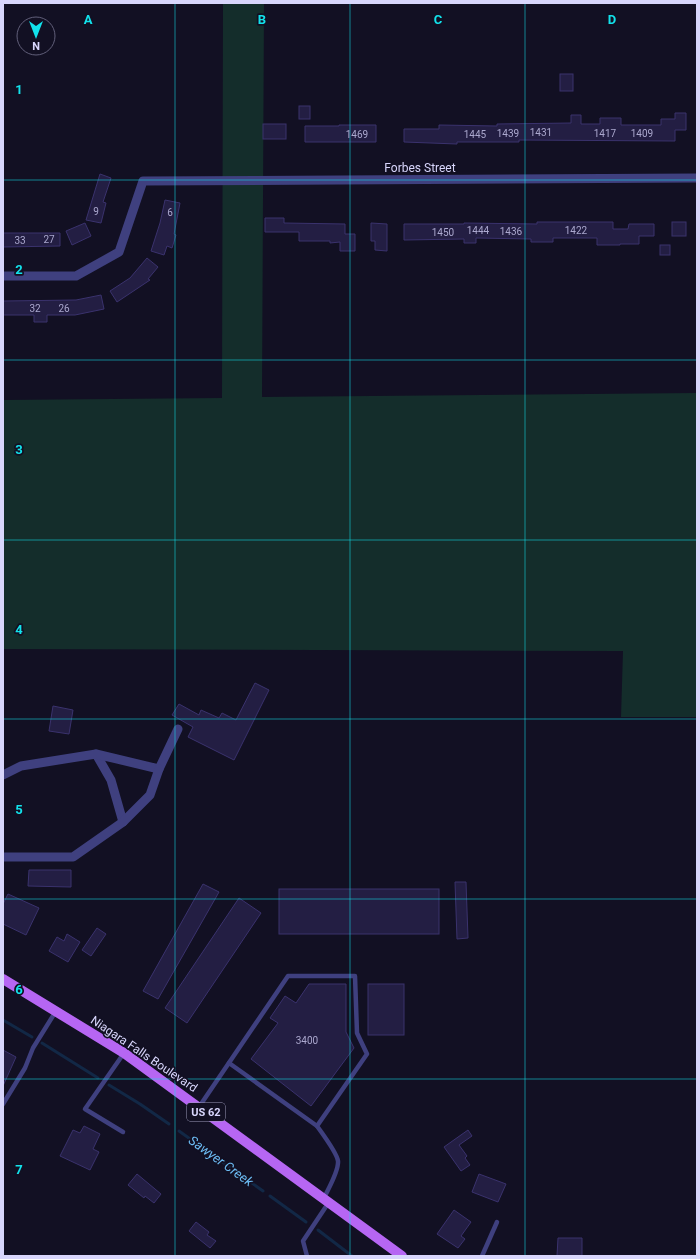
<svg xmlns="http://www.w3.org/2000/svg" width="700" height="1259" font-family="Roboto,sans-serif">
<rect width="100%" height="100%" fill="#121023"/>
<path fill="#142d2b" d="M223,3H264L262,397L697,393V717H621L623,651L3,649V400L222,398Z"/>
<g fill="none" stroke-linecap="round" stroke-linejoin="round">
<g stroke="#122846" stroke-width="3">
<path d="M3,1020L32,1037"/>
<path d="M42,1043L98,1078"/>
<path d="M109,1085L140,1104L169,1124"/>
<path d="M179,1131L263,1191"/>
<path d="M270,1196L306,1222"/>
<path d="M318,1230L352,1256"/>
</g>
</g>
<g fill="#231e43" stroke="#3a326d">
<rect x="560" y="74" width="13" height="17"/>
<rect x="299" y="106" width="11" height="13"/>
<path d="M675,113H686V130H675V141L519,140V142H457V144L404,142V129H439V125L497,126V124L571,123V115H581V124H600V118H621V125H661V119H675Z"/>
<rect x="263" y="124" width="23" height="15"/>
<path d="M339,125H376V142H305V126H339Z"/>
<path d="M100,174L111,178L103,202L106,203L101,223L86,220Z"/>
<path d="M165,200L180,203L174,234L176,235L172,248L167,246L164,255L151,251L160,223Z"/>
<path d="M265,218H284V223L345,224V234H355V251H340V242L330,243V241H299V232H265Z"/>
<path d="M537,222H613V229H628L629,224H654V236H639V244H620V245H597V238H553V242H531V239L476,238V243H464V239L404,240V224H464V223L537,224Z"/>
<rect x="672" y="222" width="14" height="14"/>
<path d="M85,223L91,236L72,245L66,231Z"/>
<path d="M371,223L387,224V251L375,250V241H371Z"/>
<path d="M3,233H60V246L3,247Z"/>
<rect x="660" y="245" width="10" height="10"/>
<path d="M147,258L158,267L148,279L150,280L117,302L110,291L130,278Z"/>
<path d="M101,295L104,309L75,315H47V322H34V315H3V301L76,300Z"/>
<path d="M255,683L269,690L234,760L188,737L193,727L172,715L179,704L199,715L201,710L219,718L222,713L236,720Z"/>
<path d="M53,706L73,710L69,734L49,731Z"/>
<path d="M29,870H71V887L28,886Z"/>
<path d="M455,882H466L468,938L457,939Z"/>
<path d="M203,884L219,892L158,999L143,991Z"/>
<rect x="279" y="889" width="160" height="45"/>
<path d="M8,894L39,908L26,935L3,924V904Z"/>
<path d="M239,898L261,913L187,1023L165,1008Z"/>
<path d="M97,928L106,934L91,956L82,950Z"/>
<path d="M67,934L80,942L68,962L49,951L57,937L64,941Z"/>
<path d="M309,984H346V1032L354,1048L311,1106L251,1059L278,1023L270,1018L285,996L296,1003Z"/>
<rect x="368" y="984" width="36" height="51"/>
<path d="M3,1050L16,1057L3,1086Z"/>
<path d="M84,1126L100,1134L93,1149L99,1152L90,1170L60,1156L73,1130L80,1133Z"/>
<path d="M468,1130L472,1136L459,1145L467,1156L465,1158L470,1165L461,1171L444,1147Z"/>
<path d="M137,1174L161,1194L154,1203L145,1196L144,1198L128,1185Z"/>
<path d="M479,1174L506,1184L498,1202L472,1192Z"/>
<path d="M454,1210L471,1222L461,1236L465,1239L458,1248L437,1234Z"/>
<path d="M196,1222L209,1232L207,1235L216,1241L210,1248L189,1231Z"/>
<path d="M558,1238H582V1256H557Z"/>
</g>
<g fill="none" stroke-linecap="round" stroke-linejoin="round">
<g stroke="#3f407f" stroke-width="4.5">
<path d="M229,1063L317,1126"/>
<path d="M3,1104L25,1068L33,1048L56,1011"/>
<path d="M199,1107L288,976H355L357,1033L367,1054L317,1126C322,1133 337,1153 338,1161C339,1171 328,1189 324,1198"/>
<path d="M123,1132L85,1109L124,1053"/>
<path d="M307,1256L303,1241L329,1202"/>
<path d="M482,1256L497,1222"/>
</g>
<g stroke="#3f407f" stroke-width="9">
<path d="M3,276H76L119,252L143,181L697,178"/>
<path d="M96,754L111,780L123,822"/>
<path d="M3,775L21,766L96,754L159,769L178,729"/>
<path d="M3,857H73L123,822L150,795L159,769"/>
</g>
<path stroke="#b666f3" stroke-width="10" d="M3,979L124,1053L402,1256"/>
</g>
<path fill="none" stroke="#12e2eb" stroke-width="1" stroke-opacity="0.55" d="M175,3V1256M350,3V1256M525,3V1256M3,180H697M3,360H697M3,540H697M3,719H697M3,899H697M3,1079H697"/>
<g text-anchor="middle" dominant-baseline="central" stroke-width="3.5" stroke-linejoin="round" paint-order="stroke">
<g font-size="10" fill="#aba8ce">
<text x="541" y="132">1431</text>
<text x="508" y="133">1439</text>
<text x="605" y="133">1417</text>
<text x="642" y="133">1409</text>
<text x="357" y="134">1469</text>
<text x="475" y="134">1445</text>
<text x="96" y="211">9</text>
<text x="170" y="212">6</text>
<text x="478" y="230">1444</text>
<text x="576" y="230">1422</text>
<text x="511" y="231">1436</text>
<text x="443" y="232">1450</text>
<text x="49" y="239">27</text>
<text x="20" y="240">33</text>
<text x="35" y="308">32</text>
<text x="64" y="308">26</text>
<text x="307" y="1040">3400</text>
</g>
<rect fill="#121023" stroke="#9d9bbb" stroke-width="1" x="187" y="1103" width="38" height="18" rx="3"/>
<g font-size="11" font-weight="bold" fill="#d8d6fc">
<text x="206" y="1112">US 62</text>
</g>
<g font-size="12" fill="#d8d6fc" stroke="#121023">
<text x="420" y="168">Forbes Street</text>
<text transform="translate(144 1054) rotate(34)">Niagara Falls Boulevard</text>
</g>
<g font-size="13" font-style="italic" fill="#6cbcf4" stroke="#121023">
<text transform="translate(221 1161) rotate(36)">Sawyer Creek</text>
</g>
</g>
<g font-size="13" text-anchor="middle" font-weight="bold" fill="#12e2eb" stroke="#121023" stroke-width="3.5" stroke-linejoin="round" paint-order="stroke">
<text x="88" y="24">A</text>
<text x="262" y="24">B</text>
<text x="438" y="24">C</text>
<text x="612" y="24">D</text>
<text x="19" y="94">1</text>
<text x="19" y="274">2</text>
<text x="19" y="454">3</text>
<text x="19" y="634">4</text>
<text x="19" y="814">5</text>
<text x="19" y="994">6</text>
<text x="19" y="1174">7</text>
</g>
<rect width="700" height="1259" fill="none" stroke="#d8d6fc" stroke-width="8"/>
<g transform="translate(36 36) rotate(180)"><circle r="19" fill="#121023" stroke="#615f7a"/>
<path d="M0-3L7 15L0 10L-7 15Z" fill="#12e2eb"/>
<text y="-6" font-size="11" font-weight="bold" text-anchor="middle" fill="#d8d6fc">N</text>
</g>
</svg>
